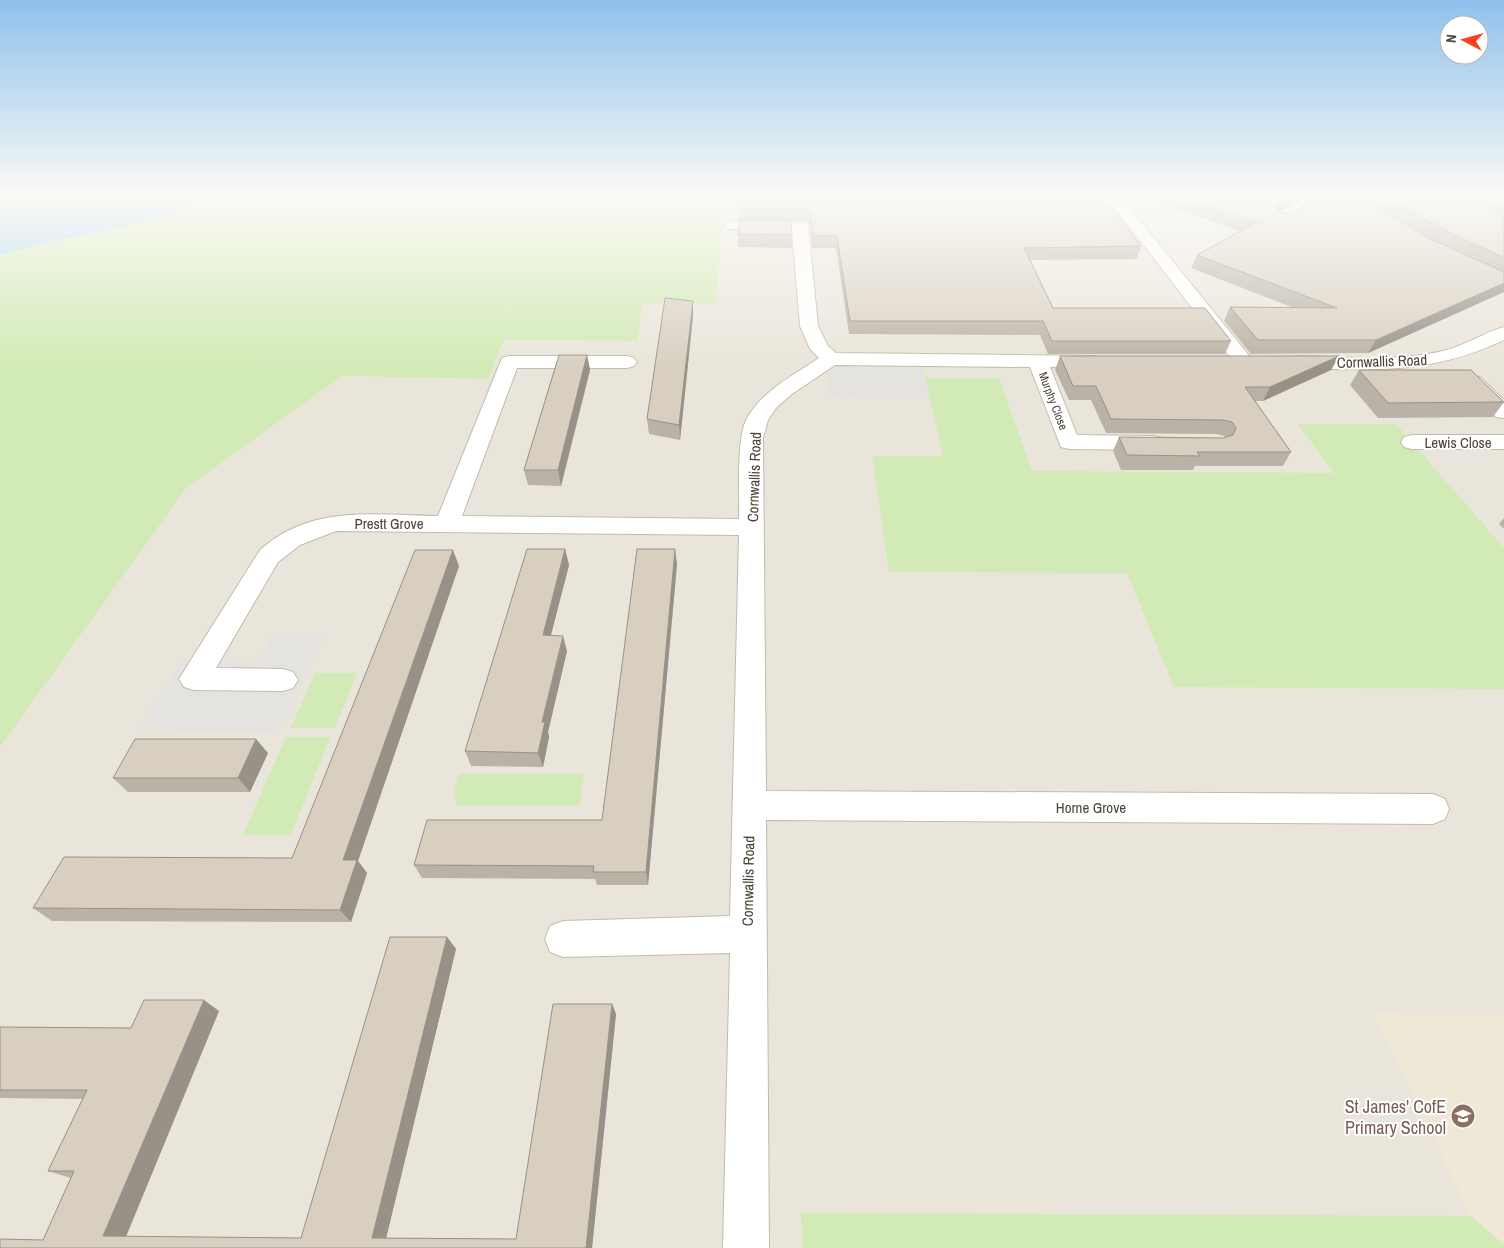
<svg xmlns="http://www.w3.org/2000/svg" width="1504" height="1248" font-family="'Archivo Narrow',sans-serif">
<rect width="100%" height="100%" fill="#f6f3ec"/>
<path fill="#eae5da" d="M725,195H1504V1248H0V745L185,488L342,376L488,379L504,340L637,341L643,303H716Z"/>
<path fill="#efe8d6" d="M1374,1014L1504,1016V1245L1471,1216Z"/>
<g fill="#d2eab5">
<path d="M198,195H725L716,303H643L637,341L504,340L488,379L342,376L186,488L0,747V256L36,245L138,224L169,215L193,204Z"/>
<path d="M925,378H999L1032,471L1334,473L1298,424H1396L1504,548V689L1174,687L1127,573L889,572L872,456H943Z"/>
<path d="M315,673H357L335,728H291Z"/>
<path d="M286,737H330L291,835H243Z"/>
<path d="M459,774H584L579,806H457L454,794Z"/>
<path d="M801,1213L1471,1216L1504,1245V1248H803Z"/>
</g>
<g fill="#e5e3e0">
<path d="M921,361L930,398L829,397L827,362Z"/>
<path d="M327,633L278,733L137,730L183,659L256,663L273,634Z"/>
</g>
<path fill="#a9d4f2" d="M21,195H198L193,204L169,215L138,224L36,245L0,256V198Z"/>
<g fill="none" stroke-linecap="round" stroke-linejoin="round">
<defs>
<g id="street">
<path d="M1079,195C1098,195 1112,196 1128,206L1251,358L1254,362L1251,366L1244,368L1237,366L1118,212L1108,206L1081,198Z"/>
<path d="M733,221L806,223L808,226L818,326L828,346L836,353L1094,356L1101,358L1104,362L1101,366L1094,368L1050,367L1077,435L1154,436L1162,438L1165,443L1162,448L1154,450L1069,449L1061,447L1030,367L835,365L792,394L776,408L768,420L763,438L766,791L1433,794L1445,799L1449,809L1445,819L1433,824L766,820L769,1248H723L730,953L563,957L550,952L545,939L550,926L563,921L730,916L739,535L336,531L300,545L278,562L216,668L283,669L293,672L298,680L293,688L283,691L194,690L184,687L179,679L260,550C311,504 375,515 438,516L502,358L509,356H627L634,358L637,362L634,366L627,368H517L462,516L739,519C740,493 736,442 746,420C760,392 794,375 819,358L810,349L800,326L792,231L727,229L725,226L727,223Z"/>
<path d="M1504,327V340C1433,374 1374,370 1297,368L1290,366L1287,362L1290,358L1297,356C1345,357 1395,362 1443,351C1464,346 1483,333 1504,327Z"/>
<path d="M1474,376L1481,378L1504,400V418L1496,417L1467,386L1464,382L1467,378Z"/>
<path d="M1412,435H1504V449H1412L1404,447L1401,442L1404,437Z"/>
</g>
</defs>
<use href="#street" stroke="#c2bbae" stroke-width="2"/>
<use href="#street" fill="#fff" fill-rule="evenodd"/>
</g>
<g fill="#bab2a6">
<path d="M740,195L1141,246L1137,259L1030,260L1053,308L1231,341L1225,354H1048L1040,335L849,334L836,248H812L810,226L806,221H791L792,234V248L738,247V234L739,220Z"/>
<path d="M1136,195H1310L1278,213L1428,238L1360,195H1504V292L1368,353L1251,354L1224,321L1230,307L1294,308L1191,268L1197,255L1240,231Z"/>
<path d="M693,316L680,440L649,434L647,419Z"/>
<path d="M587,355L590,370L561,486L528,485L524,470Z"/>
<path d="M1060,356H1339L1331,370L1263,401H1255L1291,452L1283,466H1195L1193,470H1121L1113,451L1119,437L1223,438L1225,437L1224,436L1216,434L1106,433L1091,400H1069L1055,370Z"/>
<path d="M1359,370L1504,401V402L1493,417L1378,418L1350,385Z"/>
<path d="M1504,518V529L1499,524Z"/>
<path d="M565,549L569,565L551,635L567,651L548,732L549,737L543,767L471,766L465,751Z"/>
<path d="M677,564L648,885H597L595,879L422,878L414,865L602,820Z"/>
<path d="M459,566L358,861L367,873L351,922L52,921L33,908L292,858Z"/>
<path d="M268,753L250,792H128L113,778Z"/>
<path d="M447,937L456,949L386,1238L516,1239L612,1004L616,1014L592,1248H0L43,1240L71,1178L48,1171L83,1099L0,1098V1027L131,1028L219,1011L126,1237L301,1238Z"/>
</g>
<g fill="#979187">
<path d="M1294,195H1310L1272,216L1275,208L1278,204Z"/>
<path d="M1504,283V292L1368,353L1376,340Z"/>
<path d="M693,301V316L680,440L679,425Z"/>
<path d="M587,355L590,370L561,486L558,470Z"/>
<path d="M1339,356L1331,370L1263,401L1270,387Z"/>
<path d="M565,549L569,565L547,650L543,635Z"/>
<path d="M675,549L677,564L648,885L646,872Z"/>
<path d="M453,550L459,566L358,861L367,873L351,922L340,910L343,860Z"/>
<path d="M563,636L567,651L548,732L549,737L543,767L538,753L542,722Z"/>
<path d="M256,739L268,753L250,792L238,778Z"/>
<path d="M447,937L456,949L385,1243L372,1238Z"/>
<path d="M204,1000L219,1011L124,1241L103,1236Z"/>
<path d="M612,1004L616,1014L592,1248H586Z"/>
</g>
<g fill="#d8cfc1" stroke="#979187">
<path d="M740,195H1102L1141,246L1024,248L1053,308H1205L1231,341H1052L1043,321H850L837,236L813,235L810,214L807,209H739Z"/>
<path d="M1176,195H1294L1278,204L1275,208L1279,213H1291L1323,195H1359L1426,237L1504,272V283L1376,340H1258L1230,307L1337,308L1197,255L1257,222Z"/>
<path d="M1386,195H1461L1504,215V258L1440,228Z"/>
<path d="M1490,195H1504V201Z"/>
<path d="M739,220H791L792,234H738Z"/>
<path d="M665,298L693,301L679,425L647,419Z"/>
<path d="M559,355H587L558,470H524Z"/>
<path d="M1060,356H1339L1270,387H1245L1291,452H1197L1200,456L1127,455L1119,437L1223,438L1233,435L1236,428L1232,422L1223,420L1111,419L1096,386H1073Z"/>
<path d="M1359,370H1471L1504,402L1388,403Z"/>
<path d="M527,549H565L543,635L563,636L542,722H545L538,753L465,751Z"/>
<path d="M637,549H675L646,872H593L594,866L414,865L427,820H602Z"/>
<path d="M415,550H453L343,860H357L340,910L33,908L64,857L292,858Z"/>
<path d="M135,739H256L238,778H113Z"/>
<path d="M390,937H447L372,1238L516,1239L553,1004H612L586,1248H0V1239L43,1240L74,1171H48L87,1090H0V1027L131,1028L144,1000H204L103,1236L301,1238Z"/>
</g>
<linearGradient id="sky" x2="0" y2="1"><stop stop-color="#8fc1ec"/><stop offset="0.53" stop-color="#fbfaf6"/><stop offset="1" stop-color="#fbfaf6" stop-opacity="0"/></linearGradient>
<rect width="1504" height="369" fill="url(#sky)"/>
<defs>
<symbol id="school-disc" viewBox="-11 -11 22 22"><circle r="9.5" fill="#8d6e63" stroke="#fff"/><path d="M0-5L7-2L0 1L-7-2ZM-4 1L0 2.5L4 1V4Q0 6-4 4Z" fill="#fff"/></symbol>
</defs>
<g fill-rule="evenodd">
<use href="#school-disc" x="1449" y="1102" width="28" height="28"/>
</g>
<g text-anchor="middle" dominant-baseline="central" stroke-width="4" stroke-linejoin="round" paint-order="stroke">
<g font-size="12" fill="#4b4439" stroke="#fff">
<text transform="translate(1053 401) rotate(69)">Murphy Close</text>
</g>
<g font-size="15" fill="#4b4439" stroke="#fff">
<text transform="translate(1382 361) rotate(-2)">Cornwallis Road</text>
<text x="1458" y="442">Lewis Close</text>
<text transform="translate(754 477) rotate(-88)">Cornwallis Road</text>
<text x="389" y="523">Prestt Grove</text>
<text x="1091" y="807">Horne Grove</text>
<text transform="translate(748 881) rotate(-89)">Cornwallis Road</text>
</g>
<g font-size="18" fill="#785e54" stroke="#fff" text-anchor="end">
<text x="1446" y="1106">St James' CofE<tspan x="1446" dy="21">Primary School</tspan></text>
</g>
</g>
<g transform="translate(1464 40) rotate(276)"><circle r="24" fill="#ffffff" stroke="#b7b4b0"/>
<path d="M0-4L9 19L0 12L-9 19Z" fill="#fc3f1d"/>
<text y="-8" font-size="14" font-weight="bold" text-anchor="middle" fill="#4b4439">N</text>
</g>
</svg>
